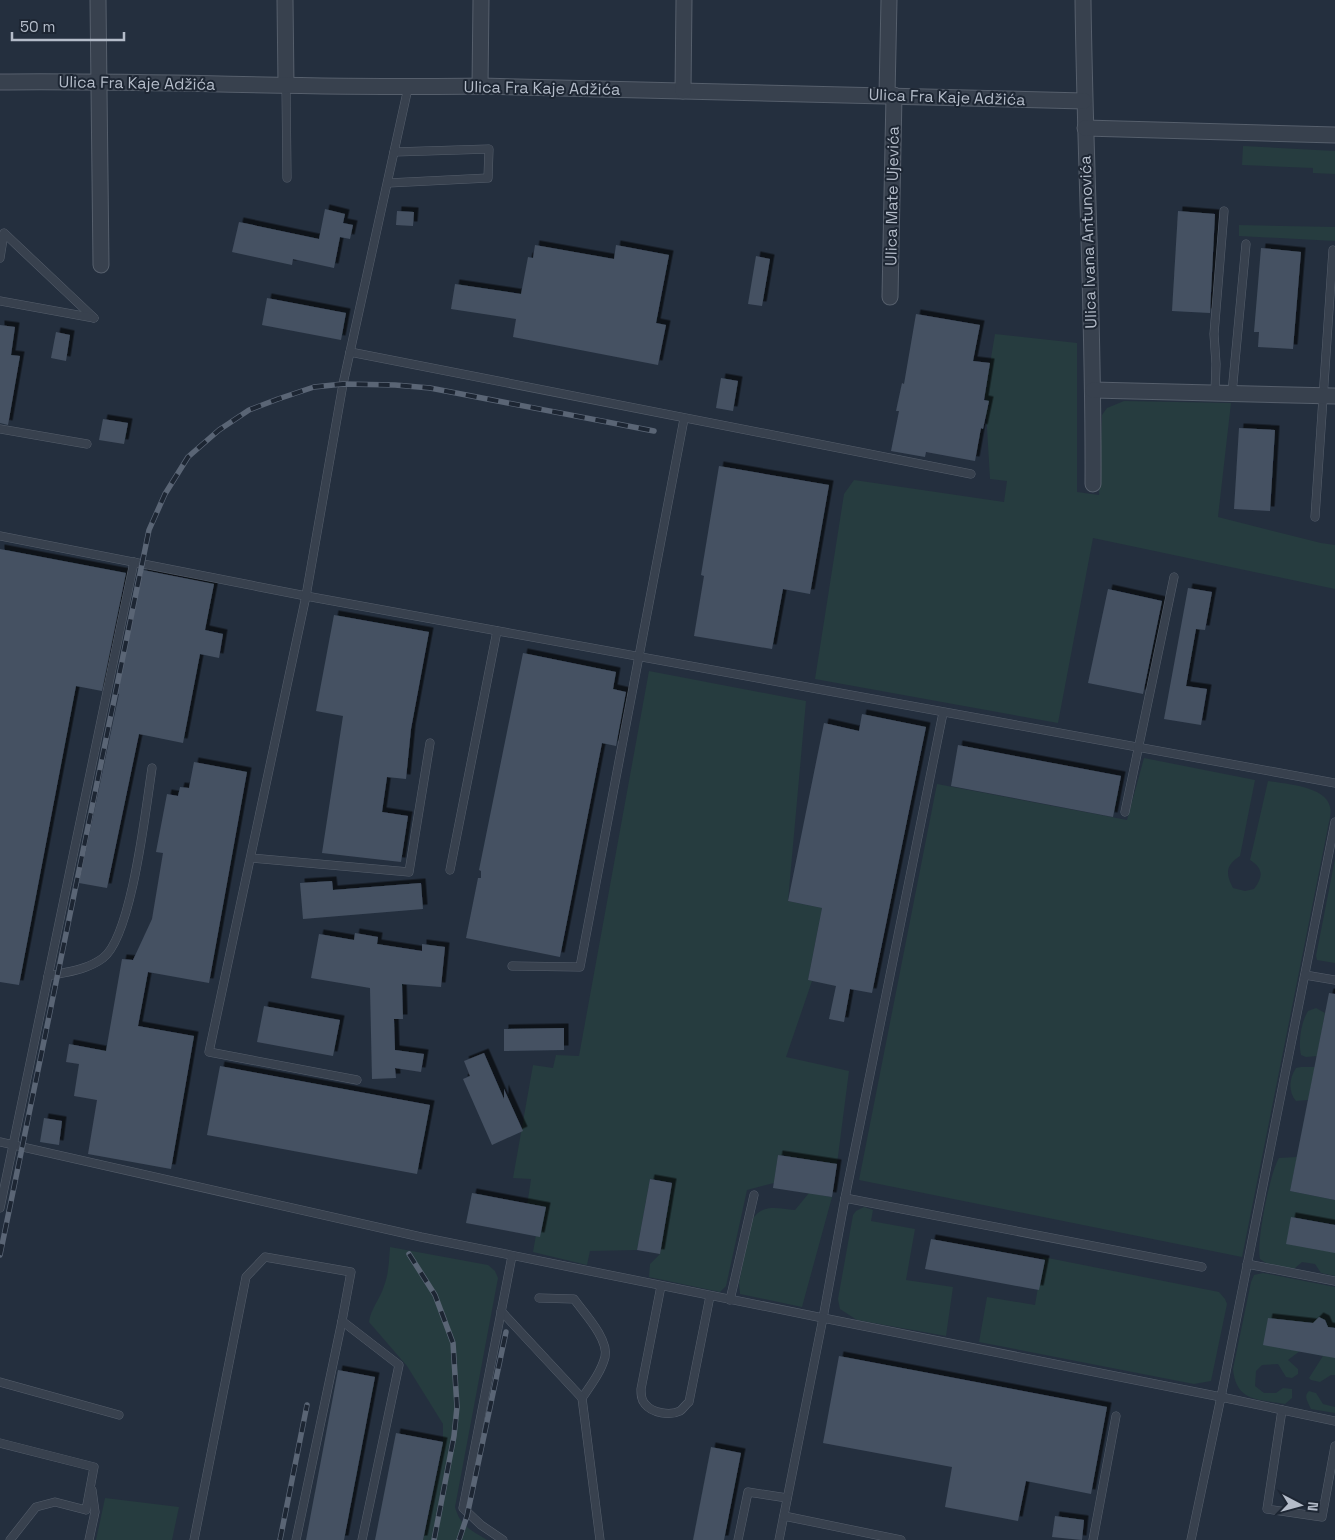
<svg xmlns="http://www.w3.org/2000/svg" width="1335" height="1540" font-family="'Space Grotesk',sans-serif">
<defs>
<filter id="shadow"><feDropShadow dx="4.5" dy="-4.5" stdDeviation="0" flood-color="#0009"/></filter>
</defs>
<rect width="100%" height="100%" fill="#242f3e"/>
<g fill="#263c3f">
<path d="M1243,146L1335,151V174L1313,173V168L1242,165Z"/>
<path d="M1239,225L1335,227V241L1239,236Z"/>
<path d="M995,334L1077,343V492L1099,495L1102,415L1107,408L1124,401L1231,403L1218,517L1321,543L1335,545V589L1093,538L1058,723L815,679L844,494L854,480L1004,502L1007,481L990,479L985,394Z"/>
<path d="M649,671L806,701L788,901L822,908L808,980L812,981L786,1057L849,1071L837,1164L778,1155L774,1183L747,1190L726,1286L720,1292L649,1277L650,1264L660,1254L672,1183L650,1179L637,1250L590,1251L587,1265L533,1252L541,1206H527L531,1179L513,1178L533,1065L553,1068L556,1055L579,1056Z"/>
<path d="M1144,758L1255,780L1240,856C1226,865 1225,873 1233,888L1245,891L1254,889C1263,877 1264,869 1250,860L1268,781C1284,784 1326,786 1330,807C1332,813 1329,821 1328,827L1242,1257L859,1180L937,784L1127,820Z"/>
<path d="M1335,859V963L1317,960L1316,956Z"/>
<path d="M1316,1008L1325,1013L1317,1056L1306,1057L1301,1055C1298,1043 1301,1022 1308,1011Z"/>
<path d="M1301,1067H1315L1308,1100L1296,1101C1288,1092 1289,1078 1296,1068Z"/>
<path d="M1297,1157L1290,1191L1335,1200V1276L1321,1273L1315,1264L1302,1262L1294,1269L1266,1263L1260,1259C1256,1243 1270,1172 1279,1158Z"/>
<path d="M809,1193L832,1197L802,1307L740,1294L739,1283L751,1222C761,1203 776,1208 795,1210Z"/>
<path d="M864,1207L873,1210L871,1221L915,1229L906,1280L953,1287L946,1336L857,1320L840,1309L838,1299L853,1215L856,1211Z"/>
<path d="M390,1247L488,1265L495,1271L498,1278L455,1507C460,1526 471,1530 487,1540H423L443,1442V1424L407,1366L369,1322C371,1308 380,1299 384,1286C389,1273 389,1260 390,1247Z"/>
<path d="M1043,1257L1219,1292L1225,1299L1227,1304L1211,1381L1194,1384L979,1342L987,1297L1035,1305Z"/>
<path d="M1263,1273L1335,1287V1375H1331L1320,1382L1311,1380L1309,1378L1323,1356L1300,1351L1288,1360L1298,1369V1374L1292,1378L1286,1377L1278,1364L1262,1365L1256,1371L1255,1386L1264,1393H1276L1283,1388L1292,1389V1398L1285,1404C1258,1399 1236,1402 1233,1369L1251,1282L1254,1275Z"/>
<path d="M1309,1391L1316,1393L1323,1404L1335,1407V1413L1311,1409C1308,1402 1303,1396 1309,1391Z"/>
<path d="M105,1498L179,1507L172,1540H96Z"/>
</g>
<g fill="#455162" filter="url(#shadow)">
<path d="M325,209L345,214L343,223L353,225L350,239L340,237L334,268L293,259L292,265L232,252L239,222L319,239Z"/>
<path d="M397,211L414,212L413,226L396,225Z"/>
<path d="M1178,211L1215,214L1210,313L1172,311Z"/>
<path d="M535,245L614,259L616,245L669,255L656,323L666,325L658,365L513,337L516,319L451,309L455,284L521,294L528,257L533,258Z"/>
<path d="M1261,248L1301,252L1293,349L1258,347L1259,332H1254Z"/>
<path d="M756,256L770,259L762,306L748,304Z"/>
<path d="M267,298L346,313L341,340L262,325Z"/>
<path d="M916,314L980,325L973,361L990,363L984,400L989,401L983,429L981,428L975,461L926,452L925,457L891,451L899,411H896L902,383L904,384Z"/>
<path d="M0,325L15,327L11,355L20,356L8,425L0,423Z"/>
<path d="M56,332L70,335L66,361L51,358Z"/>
<path d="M721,378L738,381L733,411L716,408Z"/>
<path d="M103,419L128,423L124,444L99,440Z"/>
<path d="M1239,428L1275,430L1270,511L1234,509Z"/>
<path d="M719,466L829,485L810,594L783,589L772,649L694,636L704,576L701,575Z"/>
<path d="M0,549L126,573L102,691L76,686L19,985L0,982Z"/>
<path d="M143,570L214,584L205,630L223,634L219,658L200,654L183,743L139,734L107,888L79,883L119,694L113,693L137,575L142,576Z"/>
<path d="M1188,588L1212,592L1205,630L1196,629L1186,686L1207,689L1201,725L1164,719Z"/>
<path d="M1108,589L1162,601L1143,694L1088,683Z"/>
<path d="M334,615L429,632L411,729L406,779L387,777L382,812L408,816L401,862L322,853L343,716L316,711Z"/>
<path d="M523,653L616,672L613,689L626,692L616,746L602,743L560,957L466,938L478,878H481V871L479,870Z"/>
<path d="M862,714L926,727L872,993L850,989L844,1022L829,1019L836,986L808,980L822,908L788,901L824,723L859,731Z"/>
<path d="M958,745L1121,776L1113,817L951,786Z"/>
<path d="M194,762L247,772L209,983L148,972L138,1026L194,1036L171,1169L88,1154L97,1100L74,1096L79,1064L66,1062L69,1044L106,1051L122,959L133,960L152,919L163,853L156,852L167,794L178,796L180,787L189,788Z"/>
<path d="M332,881L333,890L421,883L423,909L303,919L300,883Z"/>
<path d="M355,933L378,937L377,944L422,951V944L445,947L441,987L402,984L403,1019H394L395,1050L424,1054L421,1072L395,1068L396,1078L372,1079L370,988L311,978L319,934L354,940Z"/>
<path d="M1329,993L1335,994V1200L1290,1191Z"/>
<path d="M264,1006L340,1020L333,1056L257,1042Z"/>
<path d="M564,1028V1050L504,1051V1029Z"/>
<path d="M484,1053L504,1099V1089L523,1131L492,1145L463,1079L470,1076L464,1061Z"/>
<path d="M220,1066L430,1105L417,1174L207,1135Z"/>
<path d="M44,1118L62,1121L59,1145L40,1142Z"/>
<path d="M778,1155L837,1164L832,1197L773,1188Z"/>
<path d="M650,1179L672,1183L660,1254L637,1250Z"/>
<path d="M472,1193L546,1207L540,1237L466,1223Z"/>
<path d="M1291,1217L1335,1225V1253L1286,1244Z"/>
<path d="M931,1239L1045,1260L1039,1290L925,1269Z"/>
<path d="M1319,1317L1325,1320L1328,1327L1335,1328V1358L1263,1345L1268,1318L1313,1323Z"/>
<path d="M839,1356L1107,1407L1091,1494L1026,1481L1018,1521L945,1507L952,1467L823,1443Z"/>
<path d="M338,1370L375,1377L344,1540H306Z"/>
<path d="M396,1433L443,1442L423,1540H375Z"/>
<path d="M711,1447L741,1453L724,1540H693Z"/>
<path d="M1055,1516L1084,1520L1082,1540L1052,1537Z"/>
</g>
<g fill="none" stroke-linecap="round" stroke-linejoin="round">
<defs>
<g id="service">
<path d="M286,85L287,178"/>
<path d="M388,183L488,178L489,149L394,152"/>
<path d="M0,258L4,233L94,318"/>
<path d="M0,301L94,318"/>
<path d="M350,352L971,474"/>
<path d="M1215,393L1216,364L1214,334L1224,211"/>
<path d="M1232,393L1246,244"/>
<path d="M0,429L87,444"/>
<path d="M1315,517L1333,250"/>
<path d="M0,536L306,596L1335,783"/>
<path d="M943,713L845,1198L823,1318L1221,1397L1335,822"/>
<path d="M1125,812L1174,577"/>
<path d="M251,858L409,872L430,743"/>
<path d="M450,870L497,631"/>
<path d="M512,966L580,967L684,419"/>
<path d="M1305,975L1335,980"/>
<path d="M48,976C67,972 87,970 103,958C132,936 146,807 152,768"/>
<path d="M357,1080L209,1052L306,596L343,384L408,88"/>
<path d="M0,1142L421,1237L823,1318L779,1540"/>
<path d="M845,1198L1202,1267"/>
<path d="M0,1208L134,562"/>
<path d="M1247,1264L1335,1281"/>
<path d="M661,1286L641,1389C641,1394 641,1400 645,1404C652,1413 670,1416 680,1411C683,1409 686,1404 689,1402L710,1296"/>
<path d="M539,1298L574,1299C584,1313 609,1339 605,1357C601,1372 591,1385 582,1398"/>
<path d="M730,1300L754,1195"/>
<path d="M501,1311L582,1398L600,1540"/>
<path d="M0,1382L119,1415"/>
<path d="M1282,1410L1267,1509L1322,1517L1335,1446"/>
<path d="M0,1443L94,1467L86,1510L55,1502L36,1507L10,1540"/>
<path d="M784,1516L901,1540"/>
<path d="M89,1540L95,1512L92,1490"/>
<path d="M194,1540L246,1277L265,1257L351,1272L342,1321"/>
<path d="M296,1540L342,1321L399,1365L362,1540"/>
<path d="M503,1540L481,1525L463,1508L512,1256"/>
<path d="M738,1540L748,1492L787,1498"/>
<path d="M1093,1540L1116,1416"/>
<path d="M1191,1540L1221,1397L1335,1421"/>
</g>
<g id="minor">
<path d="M98,0L101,265"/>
<path d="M285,0L286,85"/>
<path d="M1083,0C1085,161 1094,322 1093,484"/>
<path d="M0,82C160,80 320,89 480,86L1084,101"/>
<path d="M480,86L481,0"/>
<path d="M683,91L684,0"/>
<path d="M887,95L889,0"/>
<path d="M1085,128L1335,135"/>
<path d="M890,297L894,95"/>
<path d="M1093,390L1335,396"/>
</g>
</defs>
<use href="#service" stroke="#565f6c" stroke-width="9"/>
<use href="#minor" stroke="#565f6c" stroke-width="17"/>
<use href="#service" stroke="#38414e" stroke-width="8"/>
<use href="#minor" stroke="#38414e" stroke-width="15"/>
<defs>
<g id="rail">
<path d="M409,1254L435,1295L453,1343L457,1407L454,1436L434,1540"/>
<path d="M0,1255L149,530L165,494L188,457L219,430L249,410L278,399L314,387L343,384L395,385L430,388L654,431"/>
<path d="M280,1540L307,1405"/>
<path d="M459,1540L467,1516L506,1332"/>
</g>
</defs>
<use href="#rail" stroke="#5a6575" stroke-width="5.5"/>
<use href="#rail" stroke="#1d2633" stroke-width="4" stroke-dasharray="11" stroke-linecap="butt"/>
</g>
<g text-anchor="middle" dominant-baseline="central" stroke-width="4" stroke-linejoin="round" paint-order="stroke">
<g font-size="16" fill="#b4bcc9" stroke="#1d2633">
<text transform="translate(137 83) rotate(1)">Ulica Fra Kaje Adžića</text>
<text transform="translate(542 88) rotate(1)">Ulica Fra Kaje Adžića</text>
<text transform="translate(947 97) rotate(2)">Ulica Fra Kaje Adžića</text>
<text transform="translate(892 196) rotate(-89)">Ulica Mate Ujevića</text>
<text transform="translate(1088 242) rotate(-92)">Ulica Ivana Antunovića</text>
</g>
</g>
<g transform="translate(1300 1505) rotate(96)" stroke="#1d2633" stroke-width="4" paint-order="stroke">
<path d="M0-4L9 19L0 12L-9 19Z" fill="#b4bcc9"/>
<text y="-8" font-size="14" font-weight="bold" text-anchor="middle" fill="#b4bcc9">N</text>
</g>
<path d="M12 32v8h112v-8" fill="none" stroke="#b4bcc9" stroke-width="2.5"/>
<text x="20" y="32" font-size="15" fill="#b4bcc9" stroke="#1d2633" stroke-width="4" paint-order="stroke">50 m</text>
</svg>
